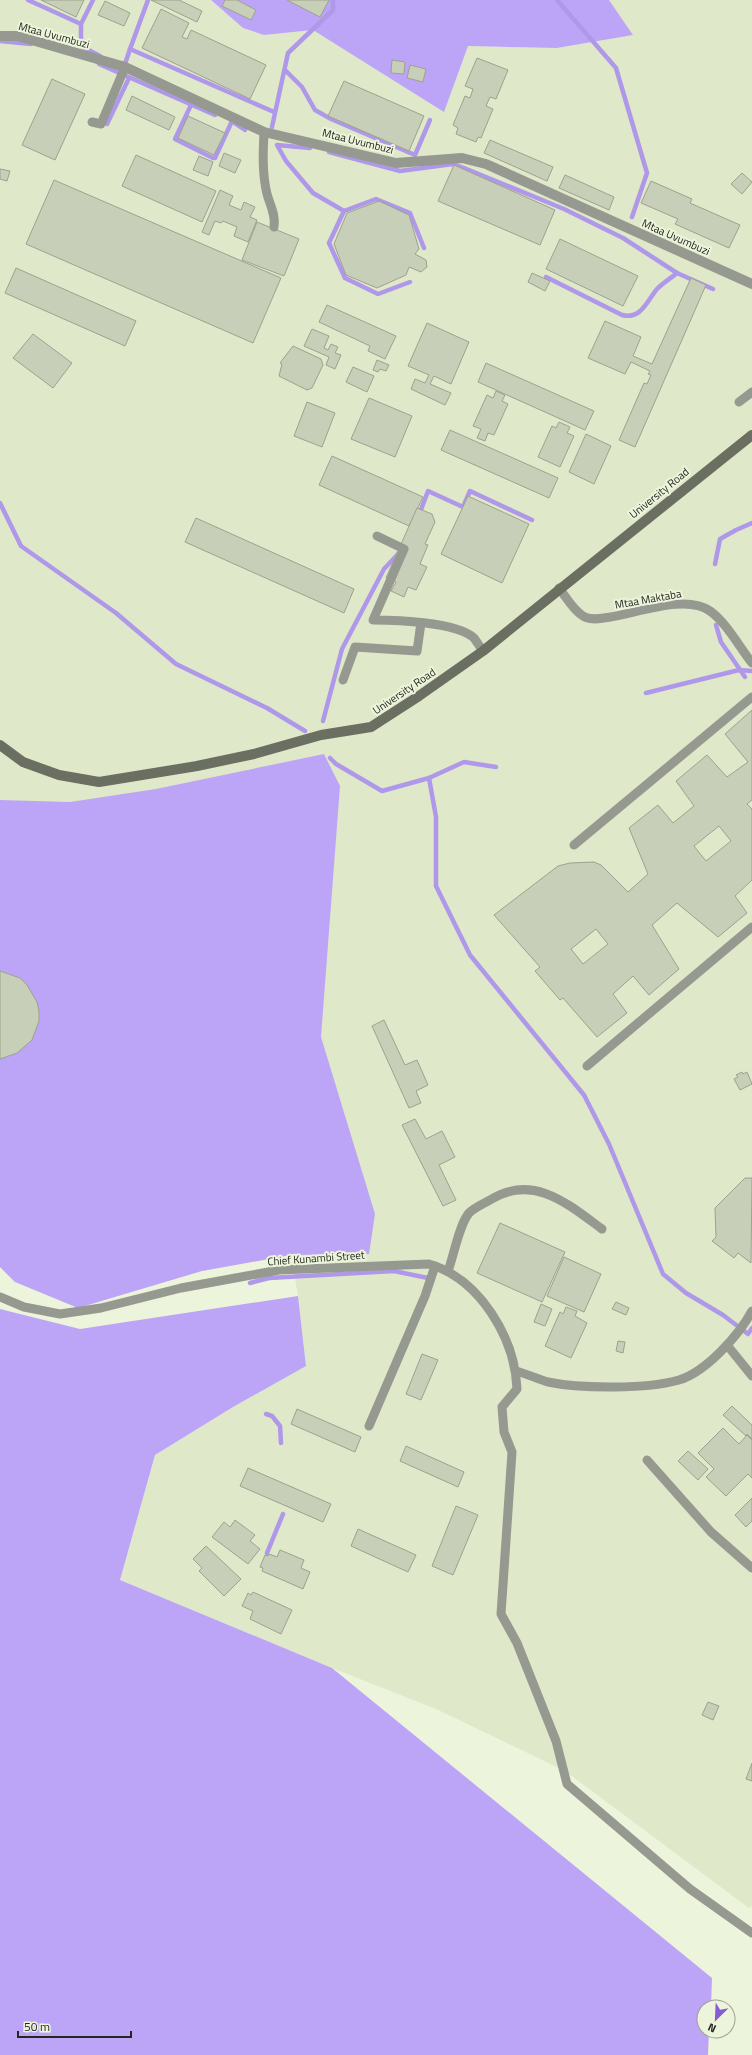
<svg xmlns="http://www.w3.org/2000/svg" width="752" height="2055" font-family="'Titillium Web',sans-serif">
<rect width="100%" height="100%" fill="#edf4dc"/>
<path fill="#dfe8c9" d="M0,0H211L243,28L264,35L313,30L368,64L468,46L557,48L633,35L609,0H752V1906L749,1908L565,1771L436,1709L332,1668L120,1580L155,1455L233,1407L306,1365L298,1296L291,1255L202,1271L15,1282L0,1267Z"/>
<g fill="#bca5f7">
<path d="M211,0H609L633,35L557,48L468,46L444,112L313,30L264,35L243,28Z"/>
<path d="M324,754L340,786L321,1037L375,1214L369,1254L291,1255L202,1271L78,1308L15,1282L0,1267V800L70,802L156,789Z"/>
<path d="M298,1296L306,1366L233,1407L155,1455L120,1580L332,1668L712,1978L711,2007H704V2031H709L708,2055H0V1309L80,1329Z"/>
</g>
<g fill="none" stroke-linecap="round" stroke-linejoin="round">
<g stroke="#af98e9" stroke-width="4.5">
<path d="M28,0L81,24L93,0"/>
<path d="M148,0L130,49L274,112"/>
<path d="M557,0L616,68L647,173L632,217"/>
<path d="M81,24V46L100,56"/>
<path d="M0,41L31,44"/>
<path d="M122,63L125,64L130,49"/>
<path d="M99,64L215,115"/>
<path d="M285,70L302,87L315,110L331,119L415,155L430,120"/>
<path d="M191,105L175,139L213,158H215L232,121"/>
<path d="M233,122L245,130"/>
<path d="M107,124L129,78"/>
<path d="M272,127L288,53L333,10V0"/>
<path d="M310,148L277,145L286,161L313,193L344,211"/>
<path d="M329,152L400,171L453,164L464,168L564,209L623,238L677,273L713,289"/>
<path d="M546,277L622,315C641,320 647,301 657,289C663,283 671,278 677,273"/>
<path d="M410,282L378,294L345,278L329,243L344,211L376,199L410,213L424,248"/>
<path d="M0,503L21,546L116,613L176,664L267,708L305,731"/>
<path d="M419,515L428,491L463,507L470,491L532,520"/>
<path d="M715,564L720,539L736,530L752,523"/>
<path d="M716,625L721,642L745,677"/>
<path d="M646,693L739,670L752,671"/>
<path d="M323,721L342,649L384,569L399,553"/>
<path d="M330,758L336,764L382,791L429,778L464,762L496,767"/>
<path d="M429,778L436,817V886L470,955L584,1095L609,1144L663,1274L686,1293L723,1315L748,1334L752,1328"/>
<path d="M250,1283L269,1278L394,1271L428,1278"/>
<path d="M266,1414L272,1416L280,1426L281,1443"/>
<path d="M267,1553L283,1514"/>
</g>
</g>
<g fill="#c8cfb8" stroke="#9ca28c" fill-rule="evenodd">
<path d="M41,0H84L76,17Z"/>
<path d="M151,0H179L202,11L197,22Z"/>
<path d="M225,0H237L256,10L251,20L222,6Z"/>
<path d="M287,0H329L320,17Z"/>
<path d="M105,1L130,13L124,26L98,15Z"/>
<path d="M161,9L189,23L182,37L187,39L191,30L266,65L250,99L142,48Z"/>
<path d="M477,58L508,70L496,99L490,97L486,106L493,109L481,138L478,137L476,142L456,134L458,128L453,125L465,96L470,98L473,89L465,86Z"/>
<path d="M392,60L405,62L404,74L391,73Z"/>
<path d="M410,65L426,69L423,82L407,78Z"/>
<path d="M52,79L85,94L55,160L22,145Z"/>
<path d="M344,81L424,116L409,151L328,116Z"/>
<path d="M132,96L175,117L169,130L126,110Z"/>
<path d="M188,116L225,133L214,155L178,138Z"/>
<path d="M490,140L553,167L547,181L484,153Z"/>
<path d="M224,153L241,160L235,173L219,166Z"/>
<path d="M136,155L216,191L202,222L122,186Z"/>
<path d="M199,156L213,162L208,176L193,170Z"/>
<path d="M454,165L555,210L540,245L438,201Z"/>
<path d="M0,169L10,171L7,181L0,179Z"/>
<path d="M742,173L752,182L742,194L731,184Z"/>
<path d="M565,175L614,197L609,210L559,188Z"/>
<path d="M54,180L281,278L253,343L26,244Z"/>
<path d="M651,181L692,199L690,203L740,225L729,248L675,224L678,219L641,203Z"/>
<path d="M220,190L233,196L229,205L241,210L244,202L255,207L250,217L257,220L248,242L234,236L237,227L223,221L221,223L215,221L209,235L202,232Z"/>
<path d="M379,201L409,215L419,249L415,254L426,260L427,267L421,272L409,267L406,275L377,288L346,275L334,244L347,213Z"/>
<path d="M257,222L299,239L284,276L242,260Z"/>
<path d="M560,239L638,276L623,306L546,269Z"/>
<path d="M16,268L136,321L125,346L5,293Z"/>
<path d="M532,273L550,281L545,291L528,282Z"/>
<path d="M691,278L706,285L635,447L619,440L644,383L647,384L651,375L648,374L650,371L631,362L625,374L588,358L605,321L641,337L633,356L652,364Z"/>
<path d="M327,305L396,336L385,359L368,351L370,346L319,322Z"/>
<path d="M427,323L469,342L451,384L434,376L430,384L451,393L445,405L411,389L415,379L425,383L429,375L408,366Z"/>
<path d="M312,329L329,336L324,348L328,350L331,344L338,347L335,353L341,355L335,369L326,365L329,357L304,346Z"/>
<path d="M33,334L72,363L53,388L13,358Z"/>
<path d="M293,346L321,359L323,365L312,388L307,390L279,376L282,364L280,363Z"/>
<path d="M377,360L389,365L386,371L380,369L378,372L373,370Z"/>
<path d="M486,363L594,411L585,430L478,382Z"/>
<path d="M353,367L374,376L367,392L346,382Z"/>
<path d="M496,391L505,395L502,401L508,404L494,435L488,433L485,441L477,438L481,429L473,426L487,395L493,398Z"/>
<path d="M369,398L412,416L395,457L351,439Z"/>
<path d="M307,402L335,413L322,447L294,436Z"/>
<path d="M559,422L570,427L567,433L574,436L560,467L538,457L552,426L556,428Z"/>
<path d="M450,430L558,478L549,498L441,450Z"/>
<path d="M586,434L611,446L594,484L569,472Z"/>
<path d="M332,456L423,497L409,526L319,485Z"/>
<path d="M468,496L529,524L502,583L441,554Z"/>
<path d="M417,508L432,514L435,522L425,544L428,545L420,564L427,567L416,590L408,587L404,597L391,591L396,582L386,578Z"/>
<path d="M196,518L354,589L344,613L185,542Z"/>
<path d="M752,710V800L747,804L752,809V880L735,896L747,913L718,937L677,903L652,925L679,969L649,995L633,976L613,994L627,1013L597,1037L563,998L560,1000L535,971L540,967L494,915L558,866L570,863L594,862L601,865L628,892L648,874L629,828L658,805L673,823L694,806L676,781L707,755L727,777L748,762L725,734ZM719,826L731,841L706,861L694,846ZM596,929L608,944L583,964L571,949Z"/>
<path d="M0,971L20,978L27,985L37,1002L39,1011V1021L32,1040L17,1053L0,1059Z"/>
<path d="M384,1020L405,1065L417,1060L428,1085L416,1091L421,1103L409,1108L372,1026Z"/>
<path d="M742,1072L743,1074L747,1072L752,1084L740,1090L734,1079L738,1077L736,1075Z"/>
<path d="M415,1119L426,1139L442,1131L455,1157L439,1165L456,1200L443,1206L402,1125Z"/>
<path d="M745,1178H752L751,1263L738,1253L734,1258L712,1241L716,1237L715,1208Z"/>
<path d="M500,1223L565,1252L542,1302L477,1273Z"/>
<path d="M564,1257L601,1274L584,1312L547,1296Z"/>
<path d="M616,1302L629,1308L626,1315L612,1309Z"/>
<path d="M541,1304L552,1309L545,1326L534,1322Z"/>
<path d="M566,1307L577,1311L575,1316L587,1323L571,1358L545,1346L560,1312L563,1314Z"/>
<path d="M618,1341L625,1342L623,1353L616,1351Z"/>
<path d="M422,1354L438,1360L421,1400L406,1394Z"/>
<path d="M732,1406L752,1425V1439L747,1434L746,1436L723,1415Z"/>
<path d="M297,1409L361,1437L355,1452L291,1424Z"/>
<path d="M723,1428L739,1444L747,1435L752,1440V1478L748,1474L726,1496L706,1477L714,1469L698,1453Z"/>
<path d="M406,1446L464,1472L458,1487L400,1461Z"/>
<path d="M688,1451L708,1469L698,1480L678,1461Z"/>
<path d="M248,1468L331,1504L323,1522L240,1486Z"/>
<path d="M752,1498V1521L746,1527L735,1515Z"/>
<path d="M456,1506L478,1515L453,1575L432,1566Z"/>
<path d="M235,1520L255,1535L250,1541L260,1549L248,1564L212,1537L224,1522L230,1527Z"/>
<path d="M358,1529L416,1555L408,1572L351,1546Z"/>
<path d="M206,1546L241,1579L224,1596L199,1571L202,1568L193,1559Z"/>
<path d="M280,1550L304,1560L301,1568L310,1572L303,1589L262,1571L263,1568L260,1567L265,1555L268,1556L269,1554L277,1557Z"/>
<path d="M253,1592L292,1610L281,1634L250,1619L253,1611L242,1606L248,1593L251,1595Z"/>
<path d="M708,1702L719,1706L713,1720L702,1715Z"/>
<path d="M752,1763V1781L746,1779Z"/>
</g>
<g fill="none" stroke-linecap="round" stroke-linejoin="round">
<g stroke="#96998f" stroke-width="9">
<path d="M92,122L101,124L125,67"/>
<path d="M264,132C263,152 262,173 267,194C270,205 276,215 274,227"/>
<path d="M739,402L752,392"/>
<path d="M377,536L404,549L373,620C396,620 457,622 474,638C477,642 480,647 483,651"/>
<path d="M559,588C566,597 573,610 583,616C589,620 597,619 604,618C633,615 685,593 710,611C726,622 740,648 752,663"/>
<path d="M343,680L355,647L417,651L421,623"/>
<path d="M574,845L752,697"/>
<path d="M587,1066L752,927"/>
<path d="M448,1271C454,1255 459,1225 469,1213C474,1208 483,1204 490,1200C533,1173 568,1204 602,1229"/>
<path d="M0,1297L24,1307L60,1314L101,1308L181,1288L279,1270L429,1264C480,1279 515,1338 517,1389L502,1407L504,1432L512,1452L501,1614L517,1643L556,1741L567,1784L690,1889L752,1933"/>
<path d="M727,1345L752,1376"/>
<path d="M516,1371C527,1374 538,1379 548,1382C581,1389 648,1389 679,1380C706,1372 739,1335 752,1311"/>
<path d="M369,1426L425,1296L435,1266"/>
<path d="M647,1460L711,1532L752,1568"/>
</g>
<path stroke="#96998f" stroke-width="10" d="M0,36H18L125,67L264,132L396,163L462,158L486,164L752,284"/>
<path stroke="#6b6f61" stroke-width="10" d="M0,745L23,762L59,775L99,782L197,766L254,754L321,735L371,727L419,696L483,651L752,435"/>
</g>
<g text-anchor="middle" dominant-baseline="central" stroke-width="4" stroke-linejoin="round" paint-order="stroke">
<g font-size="11" fill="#24271e" stroke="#edf4dc">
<text transform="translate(54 35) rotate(15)">Mtaa Uvumbuzi</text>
<text transform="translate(358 141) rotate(14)">Mtaa Uvumbuzi</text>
<text transform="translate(676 237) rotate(24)">Mtaa Uvumbuzi</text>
<text transform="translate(659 493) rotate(-39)">University Road</text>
<text transform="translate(648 599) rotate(-10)">Mtaa Maktaba</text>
<text transform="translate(404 691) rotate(-34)">University Road</text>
<text transform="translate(316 1258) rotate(-4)">Chief Kunambi Street</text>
</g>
</g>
<g transform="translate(716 2019) rotate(204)"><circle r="19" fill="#edf4dc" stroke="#9da290"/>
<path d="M0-3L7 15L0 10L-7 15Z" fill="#865cd5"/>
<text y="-6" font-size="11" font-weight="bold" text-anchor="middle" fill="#24271e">N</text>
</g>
<path d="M18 2031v6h113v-6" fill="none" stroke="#24271e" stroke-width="2"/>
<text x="24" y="2031" font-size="12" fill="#24271e" stroke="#edf4dc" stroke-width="3" paint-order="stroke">50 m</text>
</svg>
